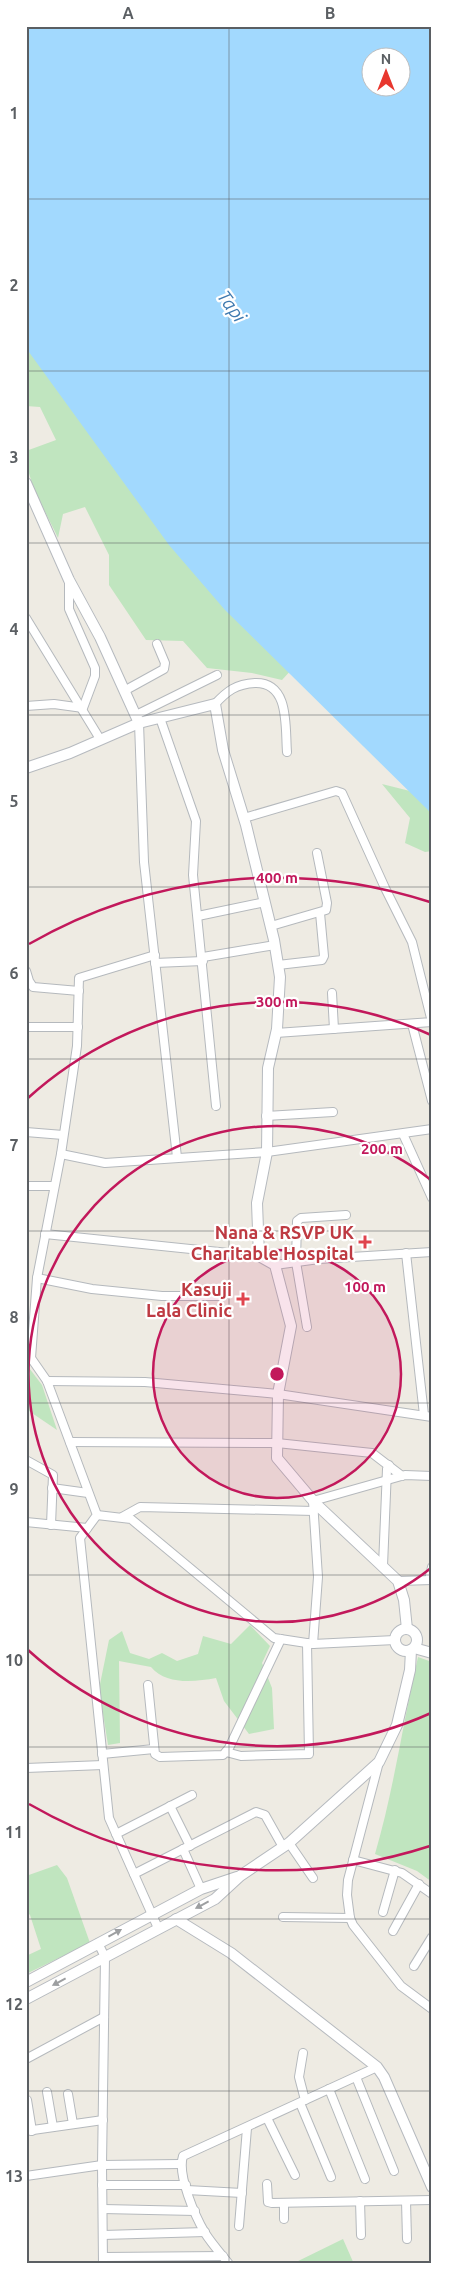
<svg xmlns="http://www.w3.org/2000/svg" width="458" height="2290" font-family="Ubuntu,sans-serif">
<rect width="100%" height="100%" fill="#eeebe3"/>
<g fill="#c0e5bf">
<path d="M26,332L293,668L282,680L252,673L207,668L183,641L146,640L109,585V555L85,507L63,514L58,538C45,510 26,482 26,451L56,440L40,407L26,406Z"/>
<path d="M382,784L418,793L432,807V851L425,852L405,843L410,818Z"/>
<path d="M26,1364L42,1385L57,1430L26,1409Z"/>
<path d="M250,1625L270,1646L262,1663L272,1688L274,1729L249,1734L224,1701L216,1678C194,1682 166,1685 151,1667L119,1661L120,1743L108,1745L99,1689L109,1640L122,1631L130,1653L149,1659L162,1653L177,1661L198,1654L203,1636L231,1644Z"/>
<path d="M418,1657L432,1662V1882L417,1871L375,1854C394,1789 403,1722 418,1657Z"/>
<path d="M57,1865L67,1878L90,1943L26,1974V1956L41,1949L30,1915L26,1911V1876Z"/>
<path d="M343,2239L354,2264H340L335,2261L329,2264H292Z"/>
</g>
<path fill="#a2d9fe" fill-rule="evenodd" d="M26,26H432V814L225,610L169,545L26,348ZM370,58H400V88H370Z"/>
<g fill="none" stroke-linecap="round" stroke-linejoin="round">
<defs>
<g id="street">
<path d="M26,618L100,739"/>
<path d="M124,691L164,669L165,663L157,644"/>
<path d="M215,704C227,691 236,684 255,683C290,682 285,727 287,752"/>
<path d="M26,706L54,704L83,708L95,676V668L69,609V580"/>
<path d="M136,715L217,675"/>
<path d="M160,718L196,821L193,875L216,1106"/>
<path d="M139,723L144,862L177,1157"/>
<path d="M244,818L336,791L342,793L385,888L412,942L432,1022L276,1033"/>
<path d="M198,916L265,902"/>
<path d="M271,926L326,910L327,903L317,853"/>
<path d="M203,957L275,945"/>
<path d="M155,963L203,961"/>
<path d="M278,965L322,960L324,956L320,913"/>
<path d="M26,971L29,981L33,987L79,991"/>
<path d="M332,993L334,1029"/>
<path d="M412,1024L432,1101"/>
<path d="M26,1027H78"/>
<path d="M266,1116L333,1112"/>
<path d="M26,1132L63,1135"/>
<path d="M403,1134L432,1198"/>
<path d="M61,1154L105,1163L267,1152L432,1129"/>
<path d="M26,1186H54"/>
<path d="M45,1234L259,1256"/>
<path d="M406,1253L424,1415"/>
<path d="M275,1265L319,1259L432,1252"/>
<path d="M37,1278L92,1289L162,1296H223"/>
<path d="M307,1327L296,1262L297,1221L301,1218L346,1215"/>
<path d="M26,1357L31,1358L47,1381L97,1515L80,1538L109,1818L158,1928"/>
<path d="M31,1358L37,1278L61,1154L77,1046L79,978L155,955"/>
<path d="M47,1381L145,1382L278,1394L432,1417"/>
<path d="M70,1442L277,1443L372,1453L402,1476"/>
<path d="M26,1460L53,1475L51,1525"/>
<path d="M52,1488L88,1493"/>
<path d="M97,1515L131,1519L274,1638L313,1644L395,1640"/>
<path d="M122,1517L140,1507L314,1511"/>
<path d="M26,1522L87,1528"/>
<path d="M383,1566L387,1469L389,1465"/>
<path d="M429,1580L432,1567"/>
<path d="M398,1581L432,1580"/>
<path d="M313,1644L318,1577L313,1501L405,1475L432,1476"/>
<path d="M148,1685L155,1754L160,1757L223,1755L229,1748L281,1639"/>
<path d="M226,1752L241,1756L309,1754L307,1643"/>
<path d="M102,1754L154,1749"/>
<path d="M379,1762L348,1880L347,1895L350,1918L353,1925L401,1986L432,2009"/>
<path d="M26,1768L103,1765"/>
<path d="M170,1806L190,1846"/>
<path d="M116,1834L192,1795"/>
<path d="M289,1843L313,1878"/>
<path d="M183,1849L201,1889"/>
<path d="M353,1860L402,1873L432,1894"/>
<path d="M134,1874L256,1812L265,1815L283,1847"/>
<path d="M383,1912L395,1870"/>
<path d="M283,1917L350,1918"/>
<path d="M393,1931L419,1884"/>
<path d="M98,1943L105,1957L102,2165L103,2264"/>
<path d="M414,1966L432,1937"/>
<path d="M303,2053L299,2077L305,2100"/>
<path d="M26,2059L104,2017"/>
<path d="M356,2077L394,2171"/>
<path d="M329,2089L365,2179"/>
<path d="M47,2092L53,2127"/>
<path d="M68,2094L73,2124"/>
<path d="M27,2100L32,2131"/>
<path d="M300,2103L331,2177"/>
<path d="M267,2118L295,2175"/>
<path d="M26,2131L103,2120"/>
<path d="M26,2176L102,2165L180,2164"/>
<path d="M267,2184L268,2202L272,2203L432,2200"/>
<path d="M102,2185H186"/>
<path d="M187,2190L242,2193"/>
<path d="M360,2201L361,2235"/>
<path d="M406,2201L407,2239"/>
<path d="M284,2203V2219"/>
<path d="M103,2209L195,2211"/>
<path d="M239,2226L247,2128"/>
<path d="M103,2235L205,2232"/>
<path d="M103,2257L223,2256"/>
<path d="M229,2264C221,2254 212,2244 205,2233C195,2216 177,2175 183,2156L377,2067"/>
</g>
<g id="secondary">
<path d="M26,483L69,580L100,637L139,723"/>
<path d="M26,768L70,753L139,723L215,704L223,750L246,825L274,940L280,977L277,1029L268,1068L267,1152L257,1203L259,1256L275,1265L291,1326L278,1394L277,1458L315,1503L398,1581L404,1600L407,1629"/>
<circle cx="406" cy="1640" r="11"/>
<path d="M414,1648L432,1653"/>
<path d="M176,1919L231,1953L377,2067L384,2077L432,2187"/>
<path d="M26,1982L201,1889L237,1877"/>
<path d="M26,1999L215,1899L240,1876L289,1843L379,1762L397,1725L410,1670L411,1650"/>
</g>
</defs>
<use href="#street" stroke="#b5b9bd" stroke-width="10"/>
<use href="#secondary" stroke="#b6babf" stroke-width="12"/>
<use href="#street" stroke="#fff" stroke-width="8"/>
<use href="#secondary" stroke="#fff" stroke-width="10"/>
</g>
<defs><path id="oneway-solid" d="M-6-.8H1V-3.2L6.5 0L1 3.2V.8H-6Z" transform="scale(1.25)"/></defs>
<g fill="#9d9fa1">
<use href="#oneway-solid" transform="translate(202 1905) rotate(152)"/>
<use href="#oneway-solid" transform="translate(115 1933) rotate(-29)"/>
<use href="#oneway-solid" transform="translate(59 1982) rotate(152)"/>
</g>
<path fill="none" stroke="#5b5f63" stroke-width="1" stroke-opacity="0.55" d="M229,26V2264M26,199H432M26,371H432M26,543H432M26,715H432M26,887H432M26,1059H432M26,1231H432M26,1403H432M26,1575H432M26,1747H432M26,1919H432M26,2091H432"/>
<circle cx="277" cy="1374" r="124" fill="#c2185b" fill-opacity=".12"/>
<g fill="none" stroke="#c2185b" stroke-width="2.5">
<circle cx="277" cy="1374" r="124"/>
<path d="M431 1568A248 248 0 1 1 431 1180"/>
<path d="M431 1713A372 372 0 0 1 28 1650M28 1098A372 372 0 0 1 431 1035"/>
<path d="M430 1846A496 496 0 0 1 29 1804M29 944A496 496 0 0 1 430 902"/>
</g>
<g fill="#e0444e" stroke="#fff" stroke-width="2">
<path d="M362.5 1234.5h5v5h5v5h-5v5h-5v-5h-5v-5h5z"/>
<path d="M240.5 1291.5h5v5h5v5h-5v5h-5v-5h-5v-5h5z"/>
</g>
<g text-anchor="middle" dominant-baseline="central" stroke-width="4.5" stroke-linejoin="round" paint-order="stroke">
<g font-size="18" font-weight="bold" fill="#be3a42" stroke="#fff" text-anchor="end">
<text x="354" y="1232">Nana &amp; RSVP UK<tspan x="354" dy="21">Charitable Hospital</tspan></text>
<text x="232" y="1289">Kasuji<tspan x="232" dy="21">Lala Clinic</tspan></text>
</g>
<g font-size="19" font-style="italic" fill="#3f7ab0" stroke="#fff">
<text transform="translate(232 306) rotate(54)">Tapi</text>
</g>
</g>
<circle cx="277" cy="1374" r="8" fill="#c2185b" stroke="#fff" stroke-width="2.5"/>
<g font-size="15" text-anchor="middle" font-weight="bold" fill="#c2185b" stroke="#fff" stroke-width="4.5" stroke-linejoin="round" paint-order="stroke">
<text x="277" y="883">400 m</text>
<text x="277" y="1007">300 m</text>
<text x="382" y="1154">200 m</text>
<text x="365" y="1292">100 m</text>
</g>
<rect width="458" height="2290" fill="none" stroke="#ffffff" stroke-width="55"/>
<g transform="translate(386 72)"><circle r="24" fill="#ffffff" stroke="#bdbfc1"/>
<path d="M0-4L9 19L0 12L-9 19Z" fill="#e8372e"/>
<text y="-8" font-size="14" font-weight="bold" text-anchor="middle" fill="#5b5f63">N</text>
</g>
<rect x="28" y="28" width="402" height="2234" fill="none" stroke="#5b5f63" stroke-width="2"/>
<g font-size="16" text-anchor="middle" font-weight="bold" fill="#5b5f63">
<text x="128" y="19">A</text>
<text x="330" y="19">B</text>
<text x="14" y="119">1</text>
<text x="14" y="291">2</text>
<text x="14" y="463">3</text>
<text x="14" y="635">4</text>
<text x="14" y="807">5</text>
<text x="14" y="979">6</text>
<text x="14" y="1151">7</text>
<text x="14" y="1323">8</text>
<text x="14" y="1495">9</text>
<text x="14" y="1666">10</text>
<text x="14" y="1838">11</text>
<text x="14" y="2010">12</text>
<text x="14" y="2182">13</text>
</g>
</svg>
